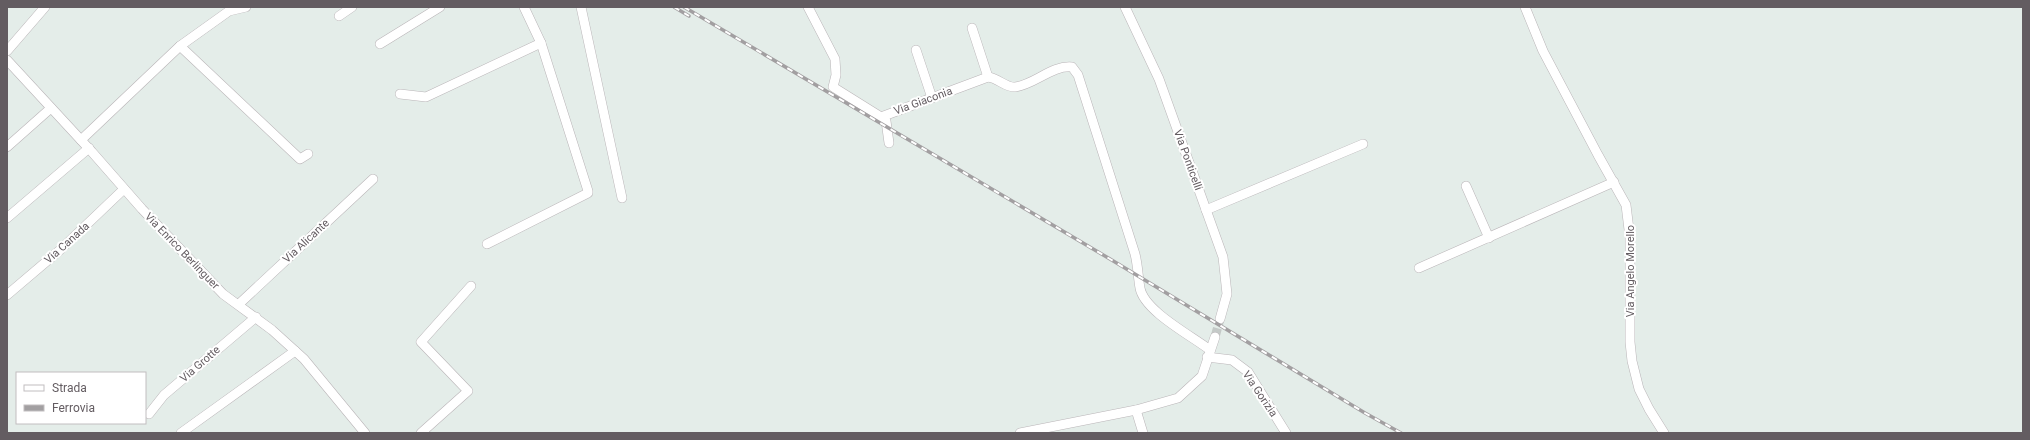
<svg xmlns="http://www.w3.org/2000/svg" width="2030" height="440" font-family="Roboto,sans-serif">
<rect width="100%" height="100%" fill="#e4ede9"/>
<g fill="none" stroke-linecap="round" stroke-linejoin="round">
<path stroke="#c4c9c7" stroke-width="9" stroke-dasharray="9 4.5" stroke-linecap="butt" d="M1215,337L1220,319"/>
<defs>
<g id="minor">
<path d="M581,7L622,198"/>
<path d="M808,7L835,59L836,75L833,87L881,117L988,77C998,78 1006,88 1015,87C1034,85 1052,65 1072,67L1078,75L1135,254C1138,266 1138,277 1140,288C1144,311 1192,336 1210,350"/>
<path d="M1125,7L1159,79L1223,257L1227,294L1220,319"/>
<path d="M1525,7L1543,51L1598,155L1626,205L1630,238V342L1632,361L1639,389L1649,409L1664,433"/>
<path d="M339,16L352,7"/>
<path d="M972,28L988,77"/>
<path d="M380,44L440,7"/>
<path d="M180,46L300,159L308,154"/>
<path d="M916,50L932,98"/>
<path d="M7,51L45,7"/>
<path d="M7,60L92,152L142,209L223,294L272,330L304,359L365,433"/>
<path d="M400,94L426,97L541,43"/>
<path d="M881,117L886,121L889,143"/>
<path d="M81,140L180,46L229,11L246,7"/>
<path d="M7,147L51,108"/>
<path d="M1466,186L1489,238"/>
<path d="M1206,210L1363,144"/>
<path d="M7,218L89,148"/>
<path d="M487,244L588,193V191L541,43L524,7"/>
<path d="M1419,268L1614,182"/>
<path d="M7,295L60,250L124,189"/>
<path d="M239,304L373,179"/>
<path d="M1207,357L1232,360L1248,372L1286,433"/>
<path d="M1136,410L1143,433"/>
<path d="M149,414L164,395L256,317"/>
<path d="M181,433L295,351"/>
<path d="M421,433L468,391L421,342L471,286"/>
<path d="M1020,433L1136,410L1178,398L1202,376L1215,337"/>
</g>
</defs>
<use href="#minor" stroke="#bab5b8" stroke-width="10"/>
<use href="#minor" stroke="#fff" stroke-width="9"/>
<defs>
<g id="rail">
<path d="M674,7L689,16"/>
<path d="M684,7L1110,259L1365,413L1401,433"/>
</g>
</defs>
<use href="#rail" stroke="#a29fa1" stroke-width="3.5"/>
<use href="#rail" stroke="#fff" stroke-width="2" stroke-dasharray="6" stroke-linecap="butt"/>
</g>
<g text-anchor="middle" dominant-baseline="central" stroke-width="4" stroke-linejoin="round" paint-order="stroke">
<g font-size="11" fill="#635c61" stroke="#fff">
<text transform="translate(923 101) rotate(-20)">Via Giaconia</text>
<text transform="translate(1188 160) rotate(70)">Via Ponticelli</text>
<text transform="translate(306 241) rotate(-43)">Via Alicante</text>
<text transform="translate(67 243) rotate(-42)">Via Canada</text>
<text transform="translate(182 251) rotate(46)">Via Enrico Berlinguer</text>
<text transform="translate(1630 271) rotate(-90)">Via Angelo Morello</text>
<text transform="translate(200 364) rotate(-41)">Via Grotte</text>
<text transform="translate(1260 394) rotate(56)">Via Gorizia</text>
</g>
</g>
<rect width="2030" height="440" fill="none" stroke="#635c61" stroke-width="16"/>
<rect x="16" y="372" width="130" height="52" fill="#ffffff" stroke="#c1bec0"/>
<rect x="24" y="385" width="20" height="6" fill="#ffffff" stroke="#c1bec0"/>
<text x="52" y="392" font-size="12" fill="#635c61">Strada</text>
<rect x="24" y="405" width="20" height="6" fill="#a29fa1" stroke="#c1bec0"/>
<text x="52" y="412" font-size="12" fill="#635c61">Ferrovia</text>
</svg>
